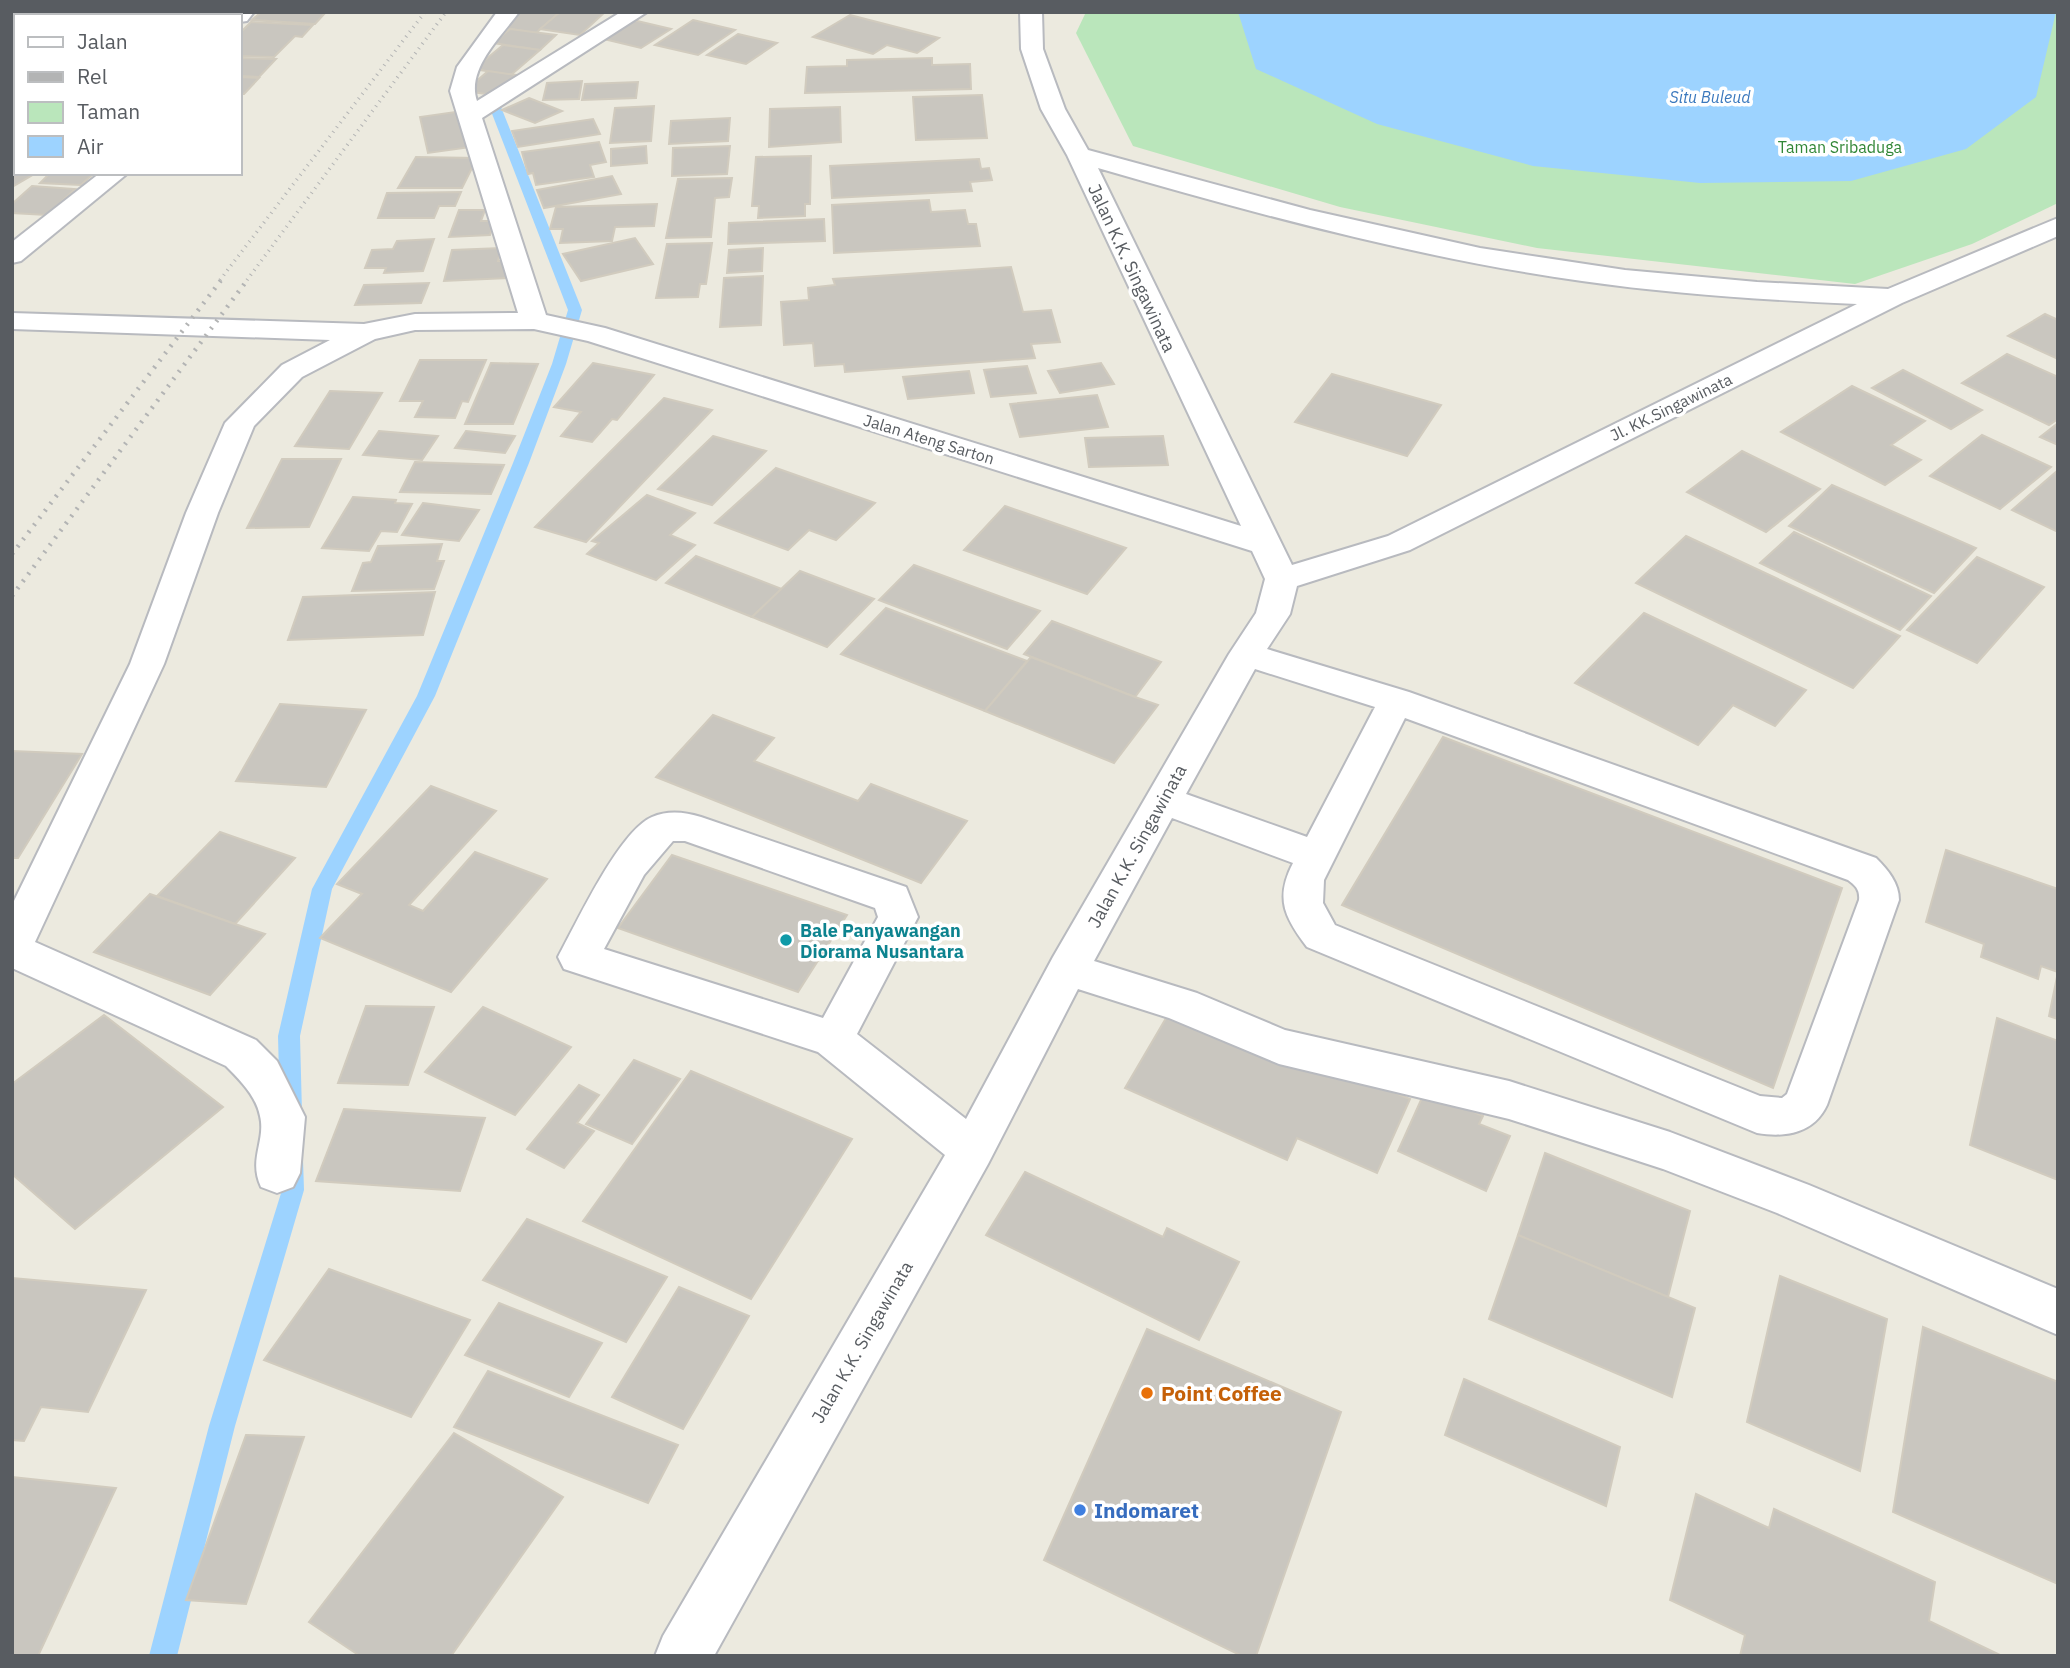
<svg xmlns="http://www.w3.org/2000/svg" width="2070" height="1668" font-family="'IBM Plex Sans',sans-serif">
<rect width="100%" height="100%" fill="#eceadf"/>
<path fill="#bae6bb" d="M1086,12H2058V203L1972,244L1855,284L1537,248L1340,207L1133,146L1076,33Z"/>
<path fill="#9dd3ff" d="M1238,12H2056L2036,97L1966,149L1851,181L1700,183L1533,166L1377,124L1256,69Z"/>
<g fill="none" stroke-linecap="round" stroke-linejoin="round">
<g fill="#9dd3ff" fill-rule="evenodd">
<path d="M512,92L518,95L501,107L582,310L566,364L529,463L435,696L332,889L300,1036L302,1113L299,1120L291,1122L283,1120L280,1113L278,1036L312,889L417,696L513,463L552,364L568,310L489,106Z"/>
<path d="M292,1150L300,1153L303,1160L304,1190L235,1426L177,1656H149L209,1426L282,1190L281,1160L284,1153Z"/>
</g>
</g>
<g fill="#c9c6bf" stroke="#d1cbbe" stroke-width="2">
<path d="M12,12H66L58,16H16V33L12,35Z"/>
<path d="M142,12H225L221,16H138Z"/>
<path d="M261,12H326L315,24L252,20Z"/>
<path d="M518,12H560L536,33L499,27Z"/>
<path d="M560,12H605L580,35L540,29Z"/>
<path d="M850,15L939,38L917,53L887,45L873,54L813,37Z"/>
<path d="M633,20L671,29L641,48L604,39Z"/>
<path d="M693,20L735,30L698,55L655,45Z"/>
<path d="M251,22L313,25L302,37L295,36L274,57L240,56V33Z"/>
<path d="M510,29L556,35L540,50L493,43Z"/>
<path d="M738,34L777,43L746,64L707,55Z"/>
<path d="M503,45L540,50L511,75L474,69Z"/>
<path d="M240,58L276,59L259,77L240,76Z"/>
<path d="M932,58V65L970,64L971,89L805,93L807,67L847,66V60Z"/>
<path d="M488,71L516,75L493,95L465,91Z"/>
<path d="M240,77L259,78L244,94H240Z"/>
<path d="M582,81L579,99L543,100L547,83Z"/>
<path d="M638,82L636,98L582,100L585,84Z"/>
<path d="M982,95L987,138L916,140L913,97Z"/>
<path d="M529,98L562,111L535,123L502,110Z"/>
<path d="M654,106L651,141L610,143L615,108Z"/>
<path d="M840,107L841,142L769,147L770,109Z"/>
<path d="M462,111L471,147L428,153L420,117Z"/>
<path d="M730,118L728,141L669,144L671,121Z"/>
<path d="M593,119L600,134L518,147L512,131Z"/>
<path d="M599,142L606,162L590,165L594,177L536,185L533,173L528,174L522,152Z"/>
<path d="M646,146L647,163L611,166V149Z"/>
<path d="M730,146L727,174L672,176L673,148Z"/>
<path d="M811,156L810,204H805V216L758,218L759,206H752L756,157Z"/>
<path d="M12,157L16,158V173H36L12,187Z"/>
<path d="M416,157L477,158L462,188H398Z"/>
<path d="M979,159L981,169L989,168L992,180L970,182L972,191L832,198L830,166Z"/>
<path d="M50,173H94L81,185L40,183Z"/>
<path d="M612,176L621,194L544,208L537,190Z"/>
<path d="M732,178L729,197L715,198L711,237L666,238L678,179Z"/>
<path d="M32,186L75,189L47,215L12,213V204Z"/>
<path d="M461,192L455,206H439L434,218H378L387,193Z"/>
<path d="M929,200L931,212L965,210L968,224H976L980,246L834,253L832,205Z"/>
<path d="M657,204L654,226L615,227L612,241L560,243L563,229H550L556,207Z"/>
<path d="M459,210H485L481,221H494L490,235L449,237Z"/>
<path d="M824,219L825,241L728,244L729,223Z"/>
<path d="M635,238L653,264L581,281L563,254Z"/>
<path d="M434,239L423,271L384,273L386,268H365L372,250L393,249L397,241Z"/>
<path d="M712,243L706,284H700L698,297L656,298L667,244Z"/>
<path d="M501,248L498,261H512L508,278L444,281L452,250Z"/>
<path d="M763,248L762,271L727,273L729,250Z"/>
<path d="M1011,267L1023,312L1051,310L1060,342L1031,344L1035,358L845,372L844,364L815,366L813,343L784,345L781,302L809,300L808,288L835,285L833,279Z"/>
<path d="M763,276L761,325L720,327L724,278Z"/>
<path d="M429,283L421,303L355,305L364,285Z"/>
<path d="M2045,314L2058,320V359L2008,336Z"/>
<path d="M2007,354L2058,377V419L2049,425L1962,383Z"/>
<path d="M420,360H486L468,402L462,401L455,418L415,417L423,401H400Z"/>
<path d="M491,363L538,364L513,424H465Z"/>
<path d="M593,363L654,375L617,420L612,419L592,442L561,436L581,412L554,407Z"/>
<path d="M1101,363L1114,384L1060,393L1048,371Z"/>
<path d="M1027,366L1036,393L991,397L984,370Z"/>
<path d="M1903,370L1982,410L1951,429L1872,388Z"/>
<path d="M969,371L974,393L908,399L903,377Z"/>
<path d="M1332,374L1441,405L1407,456L1295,422Z"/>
<path d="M1852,386L1925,421L1891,445L1921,460L1885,485L1781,432Z"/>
<path d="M330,391L382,393L349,449L295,446Z"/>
<path d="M1097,395L1108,427L1020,437L1010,404Z"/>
<path d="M664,398L712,410L586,542L535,527Z"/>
<path d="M2058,423V445L2040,437Z"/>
<path d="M379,431L438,436L422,460L363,455Z"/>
<path d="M466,431L515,436L505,453L455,448Z"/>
<path d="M1982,435L2051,467L2000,509L1930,476Z"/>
<path d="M713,436L766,451L712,505L658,489Z"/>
<path d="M1163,436L1168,465L1089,467L1085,438Z"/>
<path d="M1742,451L1820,489L1766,532L1687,492Z"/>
<path d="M282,459H341L309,527L247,528Z"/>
<path d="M415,462L504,465L491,494L400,492Z"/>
<path d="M776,468L875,503L836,540L809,530L788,550L715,523Z"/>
<path d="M2057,471H2058V532L2012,510Z"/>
<path d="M1832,485L1976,548L1934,593L1789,526Z"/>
<path d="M647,495L695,513L670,535L695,545L656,580L587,554L599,543L592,541Z"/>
<path d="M353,497L396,500L395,503L412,504L397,532L381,531L369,551L322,548Z"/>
<path d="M423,503L479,510L459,541L402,535Z"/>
<path d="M1005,506L1126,548L1087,594L964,550Z"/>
<path d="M1794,532L1931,596L1900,630L1760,563Z"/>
<path d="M1686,536L1900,636L1853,688L1636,583Z"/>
<path d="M442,544L437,561H444L434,589L352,591L363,563L371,562L378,546Z"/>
<path d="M696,556L782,589L752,617L666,583Z"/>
<path d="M1977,557L2044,587L1977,663L1907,630Z"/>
<path d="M914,565L1040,611L1007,649L879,600Z"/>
<path d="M800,571L874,599L827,647L752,617Z"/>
<path d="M435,592L423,635L288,640L303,597Z"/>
<path d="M886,608L1027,661L985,711L841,654Z"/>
<path d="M1644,613L1806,690L1775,726L1733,705L1698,745L1575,683Z"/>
<path d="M1052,621L1161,662L1135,697L1024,654Z"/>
<path d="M1031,657L1135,697L1158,705L1114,763L985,711Z"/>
<path d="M280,704L366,710L326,787L236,781Z"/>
<path d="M713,715L774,738L754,761L858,801L871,784L967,821L921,883L656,777Z"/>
<path d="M1443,737L1842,888L1773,1088L1342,905Z"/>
<path d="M12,751L82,754L18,858H12Z"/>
<path d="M431,786L496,811L409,905L423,911L475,852L547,879L451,992L320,938L362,894L337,884Z"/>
<path d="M220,832L295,858L235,924L157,896Z"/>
<path d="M1946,850L2058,889V972L2041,966L2038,979L1981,957L1984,944L1926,922Z"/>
<path d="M672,855L847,915L798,992L618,928Z"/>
<path d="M150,894L235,924L265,934L210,995L94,952Z"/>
<path d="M2058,972V1019L2049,1016Z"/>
<path d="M366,1006L434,1007L408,1085L338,1083Z"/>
<path d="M483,1007L571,1047L515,1115L425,1072Z"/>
<path d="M1169,1013L1309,1072L1316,1060L1410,1099L1377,1173L1297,1138L1287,1160L1125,1088Z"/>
<path d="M104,1015L223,1107L75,1229L12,1174V1084Z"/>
<path d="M1997,1018L2058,1041V1180L1970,1145Z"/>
<path d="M634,1060L680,1079L632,1144L586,1124Z"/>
<path d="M691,1071L852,1139L751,1299L583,1221Z"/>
<path d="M579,1085L599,1095L577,1123L594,1131L564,1168L527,1149Z"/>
<path d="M1425,1091L1483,1116L1479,1124L1510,1136L1486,1191L1398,1151Z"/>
<path d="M344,1109L485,1118L460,1191L316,1181Z"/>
<path d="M1545,1153L1690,1211L1668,1297L1518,1235Z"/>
<path d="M1025,1172L1163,1237L1167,1228L1239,1262L1199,1340L986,1235Z"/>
<path d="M527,1219L667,1277L626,1342L483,1280Z"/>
<path d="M1518,1235L1695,1308L1672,1397L1489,1319Z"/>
<path d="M329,1269L470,1320L411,1417L264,1360Z"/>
<path d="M1780,1276L1887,1319L1860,1471L1747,1422Z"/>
<path d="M12,1278L146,1290L88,1412L41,1407L24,1441L12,1440Z"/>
<path d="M679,1287L749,1316L683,1429L612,1397Z"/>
<path d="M499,1303L602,1343L569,1397L465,1355Z"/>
<path d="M1923,1327L2058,1382V1584L1893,1512Z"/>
<path d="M1147,1329L1341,1412L1256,1656H1242L1044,1560Z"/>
<path d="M488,1371L678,1445L648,1503L454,1427Z"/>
<path d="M1464,1379L1620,1447L1606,1506L1445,1435Z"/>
<path d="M454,1433L563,1497L451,1656H360L309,1622Z"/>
<path d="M246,1435L304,1437L246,1604L186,1600Z"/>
<path d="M12,1477L116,1488L38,1656H12Z"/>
<path d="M1696,1494L1769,1528L1774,1509L1935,1582L1929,1621L2002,1656H1740L1745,1635L1670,1600Z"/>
</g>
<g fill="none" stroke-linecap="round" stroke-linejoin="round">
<defs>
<g id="minor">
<path d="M231,12H254L247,21L240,22V16H228Z"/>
<path d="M497,12H519C501,37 466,69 477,101L621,12H647L482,118L546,315L605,328L1241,526L1067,155L1041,109L1021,49L1020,12H1042L1043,49L1065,109L1088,150L1310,210L1480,248L1625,270L1757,282L1888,289L2058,218V236L1902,303L1410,550L1297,586L1290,614L1267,649L1409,692L1876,858C1888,870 1899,883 1899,900L1827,1105C1814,1133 1786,1138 1757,1133L1307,947C1284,917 1275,898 1293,863L1172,818L1094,961L1197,993L1285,1030L1509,1081L1670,1132L1809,1185L2058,1289V1335L1777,1213L1663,1169L1509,1119L1279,1064L1169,1018L1078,989L988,1164L714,1656H655L663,1636L945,1155L818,1052L564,969L558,957C576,924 619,831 652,817C668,810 685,812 701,817L906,887L918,917L857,1034L966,1119L1053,957L1229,654L1256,613L1265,579L1252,551L588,341L534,329L415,330L375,339L302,377L254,426L218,513L164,664L35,942L256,1040L277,1061L305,1117L300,1173L293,1187L277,1193L261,1187C248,1159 266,1141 260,1116C256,1096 240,1080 226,1066L12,968V905L130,664L186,513L225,423L282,365L330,340L12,329V313L364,324L415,314L518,313L450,91L457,67ZM1098,168C1257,214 1418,258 1582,281C1673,294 1765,300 1857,304L1388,536L1292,565ZM1255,669L1375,707L1307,837L1186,794ZM1405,718L1848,880C1856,886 1860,890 1859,900L1787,1094L1782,1098L1760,1096L1335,925L1323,903L1324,880ZM673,841H685L875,908L878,917L823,1018L604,949L644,875Z"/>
<path d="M12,98L16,99V114L12,113Z"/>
<path d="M100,173H128L21,261L12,263V242Z"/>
</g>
</defs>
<use href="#minor" stroke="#b8babf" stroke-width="4"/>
<use href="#minor" fill="#fff" fill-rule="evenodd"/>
<g stroke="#b3b4b4" stroke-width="3.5" stroke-dasharray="1 5" stroke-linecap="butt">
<path d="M220,280L425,12"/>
<path d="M247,280L446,12"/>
</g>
<g stroke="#b3b4b4" stroke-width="4.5" stroke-dasharray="2 7" stroke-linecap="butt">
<path d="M12,554L222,279"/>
<path d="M12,596L248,279"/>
</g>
</g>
<circle fill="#0f9aa8" stroke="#fff" stroke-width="2.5" cx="786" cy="940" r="7"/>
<circle fill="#e8710a" stroke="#fff" stroke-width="2.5" cx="1147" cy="1393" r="7"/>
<circle fill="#3f7fe0" stroke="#fff" stroke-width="2.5" cx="1080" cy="1510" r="7"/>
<g text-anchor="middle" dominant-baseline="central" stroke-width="7" stroke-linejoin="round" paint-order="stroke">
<g font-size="16" font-style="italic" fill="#3a78bd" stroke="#fff">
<text x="1710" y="97">Situ Buleud</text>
</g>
<g font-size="16" fill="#328737" stroke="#fff">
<text x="1840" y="147">Taman Sribaduga</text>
</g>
<g font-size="16" fill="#585c61" stroke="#fff">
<text transform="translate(1671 407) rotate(-26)">Jl. KK.Singawinata</text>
<text transform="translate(929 439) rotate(17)">Jalan Ateng Sarton</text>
</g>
<g font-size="18" fill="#585c61" stroke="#fff">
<text transform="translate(1132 268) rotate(65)">Jalan K.K. Singawinata</text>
<text transform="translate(1137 846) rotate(-61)">Jalan K.K. Singawinata</text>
<text transform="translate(862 1342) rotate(-60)">Jalan K.K. Singawinata</text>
</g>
<g font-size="18" font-weight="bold" fill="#0d838f" stroke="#fff" text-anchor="start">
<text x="800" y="930">Bale Panyawangan<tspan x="800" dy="21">Diorama Nusantara</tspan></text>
</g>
<g font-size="21" font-weight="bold" fill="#c56008" stroke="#fff" text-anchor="start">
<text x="1161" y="1393">Point Coffee</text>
</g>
<g font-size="21" font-weight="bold" fill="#366cbe" stroke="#fff" text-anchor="start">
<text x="1094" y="1510">Indomaret</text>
</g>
</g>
<rect width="2070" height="1668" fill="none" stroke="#585c61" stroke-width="28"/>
<rect x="14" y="14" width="228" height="161" fill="#ffffff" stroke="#bcbec0" stroke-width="2"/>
<rect x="28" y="37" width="35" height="10" fill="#ffffff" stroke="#bcbec0" stroke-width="2"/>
<text x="77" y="49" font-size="21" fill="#585c61">Jalan</text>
<rect x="28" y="72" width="35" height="10" fill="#b3b4b4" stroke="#bcbec0" stroke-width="2"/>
<text x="77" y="84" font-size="21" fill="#585c61">Rel</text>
<rect x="28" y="102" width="35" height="21" fill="#bae6bb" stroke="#bcbec0" stroke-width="2"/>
<text x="77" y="119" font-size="21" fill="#585c61">Taman</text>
<rect x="28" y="136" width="35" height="21" fill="#9dd3ff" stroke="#bcbec0" stroke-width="2"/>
<text x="77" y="154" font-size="21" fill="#585c61">Air</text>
</svg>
